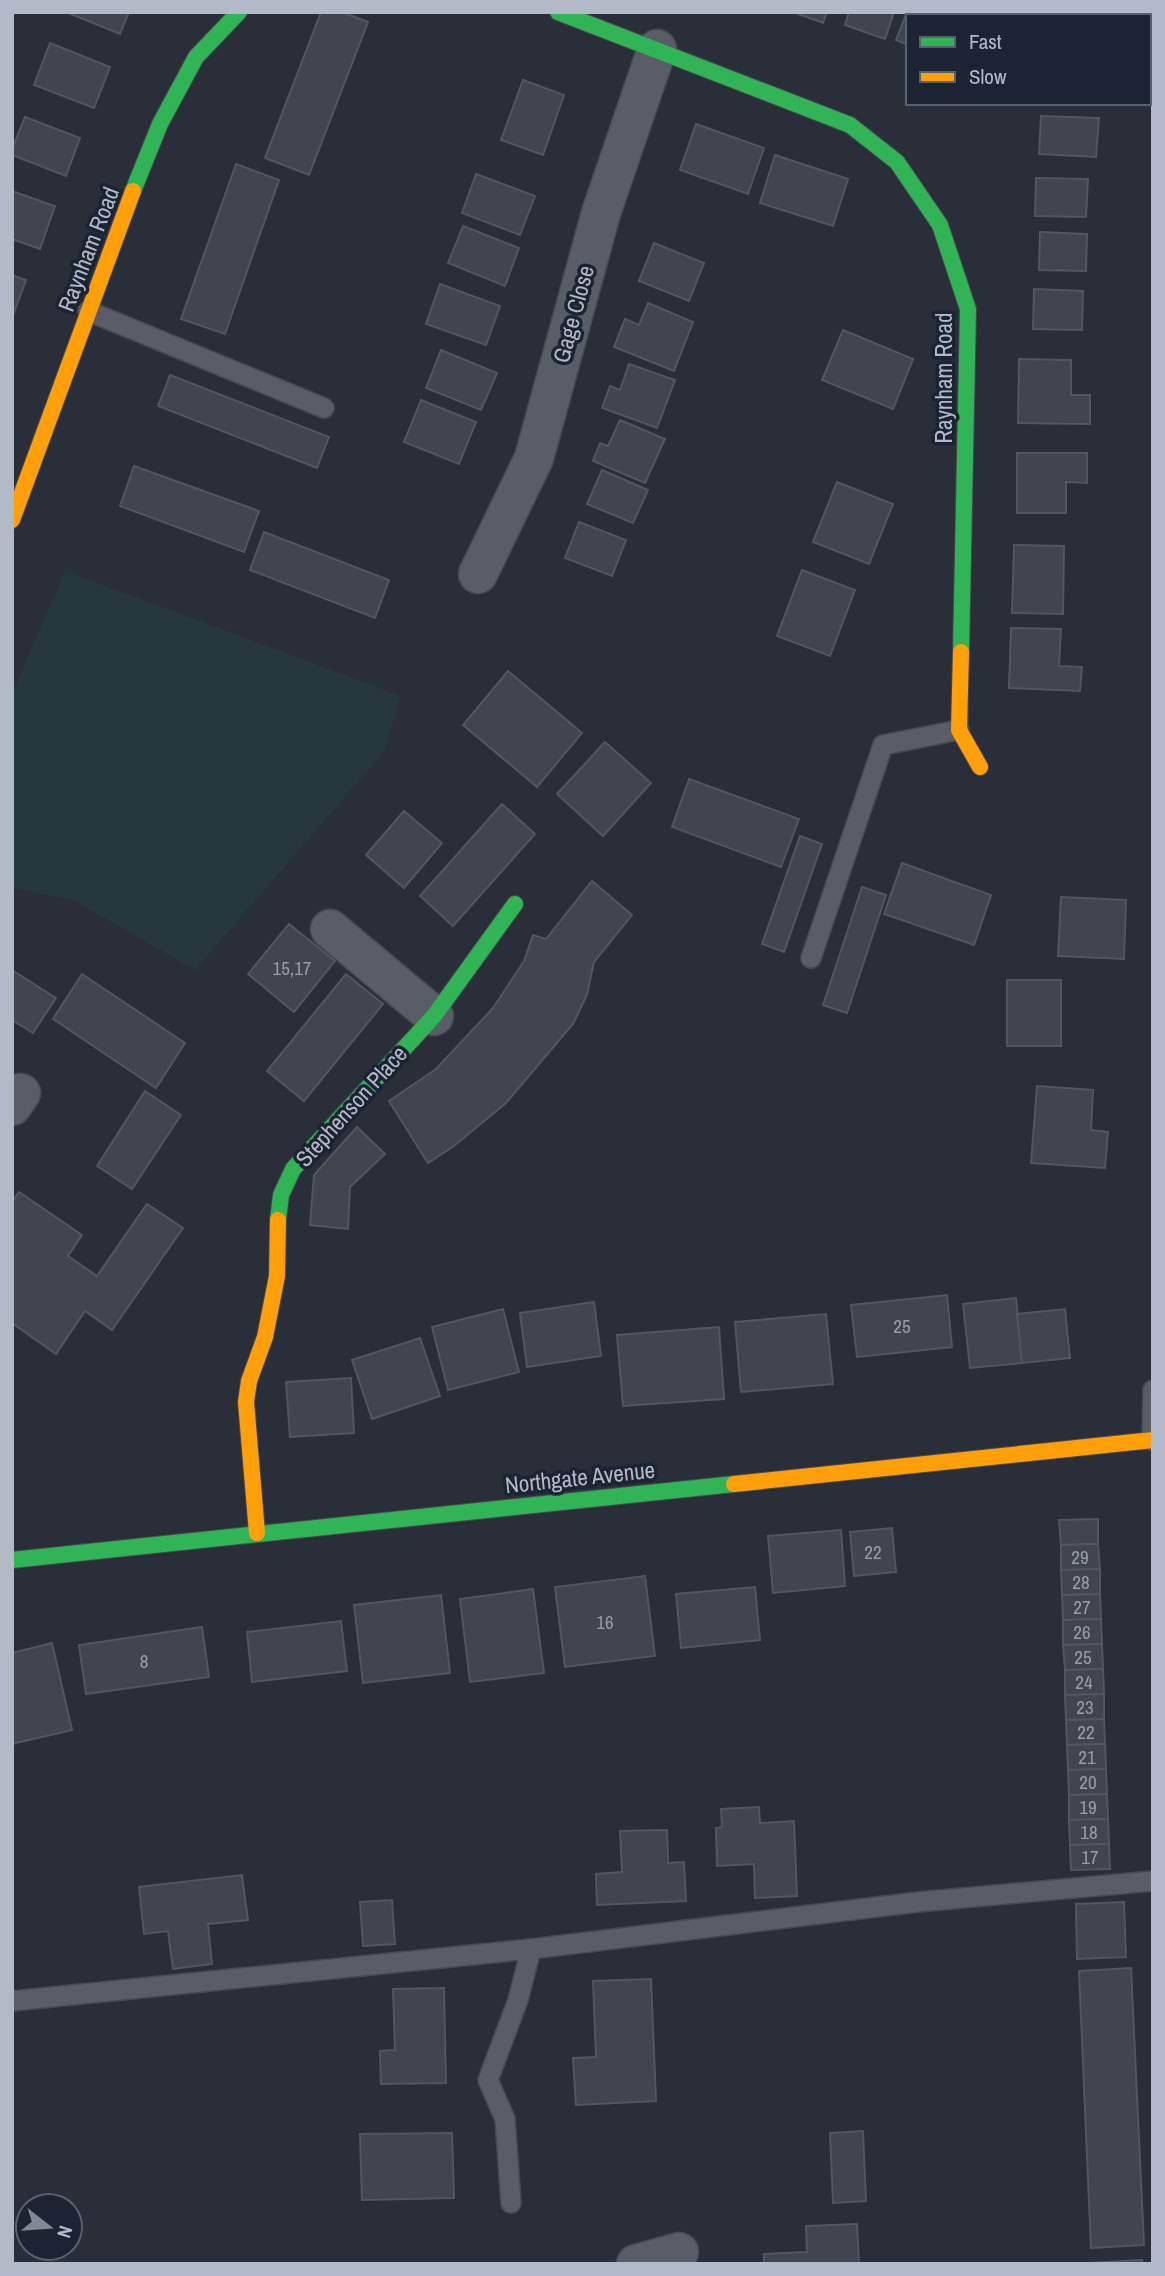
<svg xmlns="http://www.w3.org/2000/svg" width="1165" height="2276" font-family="'Archivo Narrow',sans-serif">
<rect width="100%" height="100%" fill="#292e38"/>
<path fill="#26383e" d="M65,571L401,696L384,752L195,970L73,900L12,888V693Z"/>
<g fill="#40454e" stroke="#51565f" stroke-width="2">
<path d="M66,12H129L120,34Z"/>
<path d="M321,12H342L368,22L309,175L265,158Z"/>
<path d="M793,12H827L823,23Z"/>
<path d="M849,12H894L885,39L845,25Z"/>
<path d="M907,12H951L949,16H908V45L896,40Z"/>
<path d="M50,43L110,67L94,108L34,85Z"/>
<path d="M523,80L564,95L543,155L501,140Z"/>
<path d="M1041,116L1099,118L1096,157L1039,154Z"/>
<path d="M25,117L80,138L66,176L12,155V149Z"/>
<path d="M696,124L764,148L748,194L680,170Z"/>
<path d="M775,155L848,179L833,226L760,203Z"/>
<path d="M236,164L279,180L225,334L181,319Z"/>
<path d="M476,174L535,196L520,235L462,213Z"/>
<path d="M1036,178L1088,179L1086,217L1035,216Z"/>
<path d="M12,191L55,206L40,249L12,239Z"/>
<path d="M463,226L519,248L505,286L448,263Z"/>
<path d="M1040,232L1087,234L1086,271L1039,270Z"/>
<path d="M654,243L704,263L689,301L639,281Z"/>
<path d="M12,275L26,280L12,318Z"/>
<path d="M440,284L500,306L486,345L426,324Z"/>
<path d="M1034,289L1083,291L1082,330L1033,329Z"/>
<path d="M648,303L693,322L674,371L614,347L625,319L639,325Z"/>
<path d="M843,330L913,359L893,409L822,380Z"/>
<path d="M441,350L497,373L481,410L426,388Z"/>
<path d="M1019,359L1071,360V395H1090V424L1018,423Z"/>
<path d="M629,364L675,380L657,428L602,408L610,386L620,390Z"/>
<path d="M170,375L329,437L317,468L158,406Z"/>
<path d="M421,400L476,422L459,464L404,442Z"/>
<path d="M620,420L665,439L645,483L593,461L600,443L608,446Z"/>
<path d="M1017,453H1087V483L1066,482V513H1017Z"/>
<path d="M134,466L259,511L244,552L120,506Z"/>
<path d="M602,470L648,490L633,523L587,504Z"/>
<path d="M837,482L893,504L869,564L813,542Z"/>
<path d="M579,522L626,540L612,576L565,558Z"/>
<path d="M264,532L389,580L375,618L250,570Z"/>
<path d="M1014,545L1064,546L1063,614L1012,613Z"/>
<path d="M802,570L855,590L830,656L777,636Z"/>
<path d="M1011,628L1061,629L1059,666L1082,667L1080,691L1009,688Z"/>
<path d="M508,671L582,733L537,787L463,725Z"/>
<path d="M605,742L651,783L603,836L557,794Z"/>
<path d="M689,779L799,819L781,867L672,827Z"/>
<path d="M502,804L535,834L453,926L420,896Z"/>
<path d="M404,811L442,843L404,888L366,855Z"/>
<path d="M800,836L822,844L784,952L762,944Z"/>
<path d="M902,863L991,895L974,945L884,914Z"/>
<path d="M592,881L632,915L594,962L587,995L573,1024L506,1103L454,1146L428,1163L389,1101L436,1069L493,1008L524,961L533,935L546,939Z"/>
<path d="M862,887L886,895L847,1013L823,1005Z"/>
<path d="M1061,897L1126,900L1124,959L1058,956Z"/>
<path d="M289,924L335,961L294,1012L248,974Z"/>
<path d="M12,970L56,998L33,1033L12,1020Z"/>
<path d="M82,974L185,1043L156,1088L53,1019Z"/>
<path d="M346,974L383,1004L304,1101L267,1071Z"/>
<rect x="1007" y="980" width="54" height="66"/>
<path d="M1037,1086L1093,1090L1091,1130L1108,1132L1105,1168L1031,1163Z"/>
<path d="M145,1091L181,1115L132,1189L97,1166Z"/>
<path d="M357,1127L385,1154L350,1187L348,1229L310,1225L314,1175Z"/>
<path d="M19,1192L82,1235L68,1256L97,1276L147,1204L183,1228L112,1330L85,1311L56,1354L12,1323V1202Z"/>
<path d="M947,1295L952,1347L857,1357L851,1305Z"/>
<path d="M1016,1298L1022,1363L970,1368L963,1304Z"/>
<path d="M594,1302L601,1356L527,1367L520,1313Z"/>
<path d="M503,1309L519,1372L448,1390L432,1327Z"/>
<path d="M1065,1309L1070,1358L1022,1363L1017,1314Z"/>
<path d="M826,1314L833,1384L741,1392L735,1322Z"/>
<path d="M719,1327L724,1399L623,1406L617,1335Z"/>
<path d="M420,1338L440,1396L372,1419L352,1360Z"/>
<path d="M351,1378L354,1433L290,1437L286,1382Z"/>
<path d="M1098,1519V1544L1061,1545L1059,1520Z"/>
<path d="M892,1528L896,1572L854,1576L850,1532Z"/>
<path d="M841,1530L845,1586L773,1593L768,1536Z"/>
<path d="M1098,1544L1100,1569L1061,1570V1545Z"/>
<path d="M1100,1569V1594L1062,1595L1061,1570Z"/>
<path d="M645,1576L655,1656L565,1667L555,1587Z"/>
<path d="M755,1587L760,1640L681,1648L676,1594Z"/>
<path d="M533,1589L544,1673L470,1682L460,1599Z"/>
<path d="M1100,1594L1101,1619L1063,1620L1062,1595Z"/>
<path d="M441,1595L450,1673L363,1683L354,1605Z"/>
<path d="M1101,1619L1102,1644L1063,1645V1620Z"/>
<path d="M341,1621L347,1671L252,1682L247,1632Z"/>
<path d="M202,1627L209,1677L86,1694L79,1645Z"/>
<path d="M52,1643L72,1730L12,1744V1653Z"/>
<path d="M1102,1644L1103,1669L1065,1670L1063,1645Z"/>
<path d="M1103,1669L1104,1694L1065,1695V1670Z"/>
<path d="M1104,1694V1719L1066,1720L1065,1695Z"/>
<path d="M1104,1719L1105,1744L1067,1745L1066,1720Z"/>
<path d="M1105,1744L1106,1769L1068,1770L1067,1745Z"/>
<path d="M1106,1769L1107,1794L1069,1795L1068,1770Z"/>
<path d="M1107,1794L1108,1819L1069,1820V1795Z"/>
<path d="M759,1807L760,1823L794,1821L797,1896L755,1898L754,1864L717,1866L716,1828L722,1827L721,1809Z"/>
<path d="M1108,1819L1109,1844L1070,1845L1069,1820Z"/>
<path d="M667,1830L668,1863L684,1862L686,1901L597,1905L596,1874L622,1872L620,1831Z"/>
<path d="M1109,1844L1110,1869L1071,1870L1070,1845Z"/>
<path d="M242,1875L248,1920L208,1924L212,1964L173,1969L168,1931L144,1934L139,1887Z"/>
<path d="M392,1900L395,1944L363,1946L360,1902Z"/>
<path d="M1124,1902L1126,1957L1077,1959L1076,1904Z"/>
<path d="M1131,1968L1144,2245L1091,2248L1079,1971Z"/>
<path d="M651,1979L656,2101L576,2105L573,2058L596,2057L593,1981Z"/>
<path d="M444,1988L446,2083L381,2084L380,2051L395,2050L393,1989Z"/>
<path d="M863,2131L866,2201L833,2203L830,2133Z"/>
<path d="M452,2133L454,2198L362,2200L360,2134Z"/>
<path d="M857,2224L859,2264H764V2254L807,2252L806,2226Z"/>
<path d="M1142,2260V2264H1088V2263Z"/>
</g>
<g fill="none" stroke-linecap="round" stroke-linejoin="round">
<defs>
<g id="lane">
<path d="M88,311L324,408"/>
<path d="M811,958L883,745L959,730"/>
<path d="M1152,1440L1153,1390"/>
<path d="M12,2001L531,1949L918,1902L1153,1881"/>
<path d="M511,2203L505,2119L488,2080L518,2000L531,1949"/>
</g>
<g id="street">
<path d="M478,574L534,458L601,213L657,49"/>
<path d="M330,929L434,1016"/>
<path d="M12,1106L21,1093"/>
<path d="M636,2264L679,2252"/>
</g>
<g id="fast">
<path d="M558,12L850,125L897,162L940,225L968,309L961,652"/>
<path d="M133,191L160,124L196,57L239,12"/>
<path d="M278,1220L281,1195L293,1169L434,1016L515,904"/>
<path d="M12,1560L734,1484"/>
</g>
<g id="slow">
<path d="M12,520L133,191"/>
<path d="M961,652L959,730L980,767"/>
<path d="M734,1484L1153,1440"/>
<path d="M257,1533L246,1402L249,1381L265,1337L277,1276L278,1220"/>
</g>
</defs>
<use href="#lane" stroke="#454951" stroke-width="22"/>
<use href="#street" stroke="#454951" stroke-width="41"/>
<use href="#fast" stroke="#454951" stroke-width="18"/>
<use href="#slow" stroke="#454951" stroke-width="18"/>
<use href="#lane" stroke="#595d66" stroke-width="19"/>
<use href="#street" stroke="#595d66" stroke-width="38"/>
<use href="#fast" stroke="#30b455" stroke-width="16"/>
<use href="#slow" stroke="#ff9f0a" stroke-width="16"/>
</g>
<g text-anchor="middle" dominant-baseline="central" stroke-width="7" stroke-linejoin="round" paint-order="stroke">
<g font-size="19" fill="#969daa">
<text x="292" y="968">15,17</text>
<text x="902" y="1326">25</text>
<text x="873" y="1552">22</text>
<text x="1080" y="1557">29</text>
<text x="1081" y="1582">28</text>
<text x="1082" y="1607">27</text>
<text x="605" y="1622">16</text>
<text x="1082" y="1632">26</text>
<text x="1083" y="1657">25</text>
<text x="144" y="1661">8</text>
<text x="1084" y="1682">24</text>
<text x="1085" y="1707">23</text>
<text x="1086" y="1732">22</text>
<text x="1087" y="1757">21</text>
<text x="1088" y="1782">20</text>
<text x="1088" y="1807">19</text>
<text x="1089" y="1832">18</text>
<text x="1090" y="1857">17</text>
</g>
<g font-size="23" fill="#b2bac9" stroke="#1c2433">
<text transform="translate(88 249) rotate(-69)">Raynham Road</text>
<text transform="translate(573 314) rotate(-75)">Gage Close</text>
<text transform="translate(943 378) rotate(-90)">Raynham Road</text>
<text transform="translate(351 1106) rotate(-48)">Stephenson Place</text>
<text transform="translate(580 1477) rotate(-6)">Northgate Avenue</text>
</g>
</g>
<rect width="1165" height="2276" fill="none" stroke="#b2bac9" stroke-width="28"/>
<rect x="906" y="14" width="245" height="91" fill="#1c2433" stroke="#58606f" stroke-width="2"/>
<rect x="920" y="37" width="35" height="10" fill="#30b455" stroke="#58606f" stroke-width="2"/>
<text x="969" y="49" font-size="21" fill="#b2bac9">Fast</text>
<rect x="920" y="72" width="35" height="10" fill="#ff9f0a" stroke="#58606f" stroke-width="2"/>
<text x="969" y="84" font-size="21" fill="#b2bac9">Slow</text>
<g transform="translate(49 2227) rotate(107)"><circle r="33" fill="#1c2433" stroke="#58606f" stroke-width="2"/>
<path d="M0-5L12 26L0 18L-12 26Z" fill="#828996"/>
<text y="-10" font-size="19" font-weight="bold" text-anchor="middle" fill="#b2bac9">N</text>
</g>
</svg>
